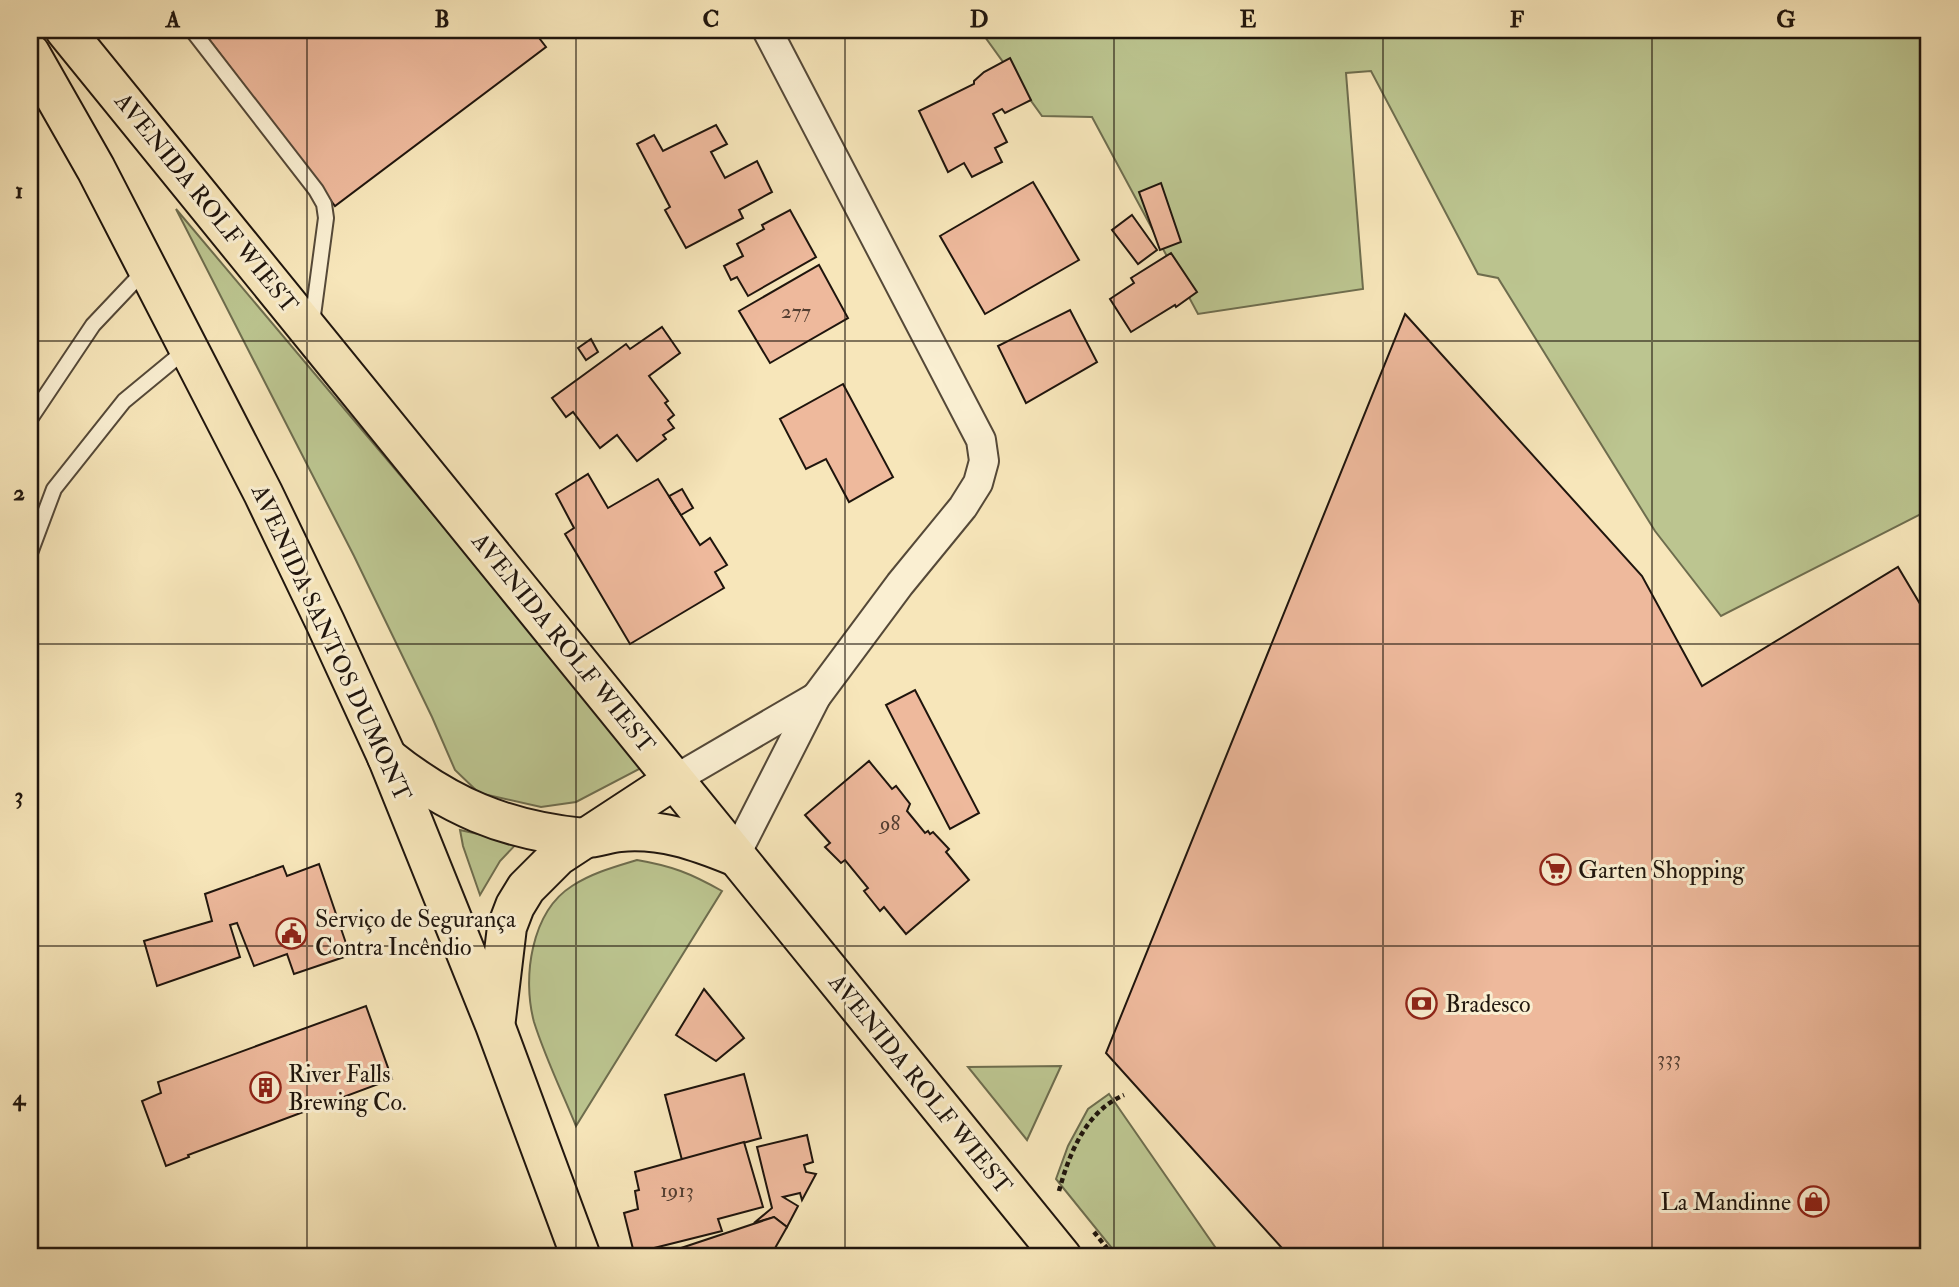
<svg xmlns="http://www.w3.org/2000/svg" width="1959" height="1287" font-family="'IM FELL Double Pica',serif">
<rect width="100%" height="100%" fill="#f7e6ba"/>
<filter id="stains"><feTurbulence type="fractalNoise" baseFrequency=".00286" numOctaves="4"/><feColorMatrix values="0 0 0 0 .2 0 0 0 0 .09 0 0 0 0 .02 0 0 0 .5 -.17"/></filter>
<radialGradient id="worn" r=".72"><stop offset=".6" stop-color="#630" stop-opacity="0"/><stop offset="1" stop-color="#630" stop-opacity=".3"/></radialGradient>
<g fill="#bcc590" stroke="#6e6d4e" stroke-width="2">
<path d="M980,30H1929V510L1721,616L1655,531L1498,278L1478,274L1371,71L1346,73L1363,289L1198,314L1092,117L1042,116Z"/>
<path d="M176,209L645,766L576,802L541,807L479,793L455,770L432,717L354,556Z"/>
<path d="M460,830L487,836L521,839L500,861L480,895L463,846Z"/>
<path d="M637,860C672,866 690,873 722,891L576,1126C562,1092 545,1057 534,1022C522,978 531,912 572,886C592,873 614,867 637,860Z"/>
<path d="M1061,1066L1027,1140L968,1067Z"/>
<path d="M1109,1094L1222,1257H1119L1056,1179L1068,1146L1088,1109Z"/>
</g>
<g fill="#eeb99c" stroke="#1f150d" stroke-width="2">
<path d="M202,30H533L546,47L335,206Z"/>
<path d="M1010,58L1031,100L1005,113L1002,109L993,114L1007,142L995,148L1002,162L972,177L964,163L948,172L919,111L974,84V81L984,72Z"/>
<path d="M716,125L727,144L711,152L725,178L757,161L772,192L739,210L743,218L686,248L665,210L670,207L637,144L654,135L663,151Z"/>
<path d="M1033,182L1079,260L985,314L940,236Z"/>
<path d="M1161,183L1181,242L1160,250L1139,192Z"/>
<path d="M790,210L816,257L748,296L737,277L731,280L724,266L743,256L737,244L764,229L762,225Z"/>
<path d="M1132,215L1157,250L1138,264L1112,230Z"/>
<path d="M1171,253L1197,292L1176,307L1175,305L1131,332L1110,299L1134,283L1131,278Z"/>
<path d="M819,265L848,318L770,363L739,311Z"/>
<path d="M1070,310L1097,362L1026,403L998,346Z"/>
<path d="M1405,314L1642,576L1702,686L1898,567L1929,619V1257H1290L1106,1053Z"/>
<path d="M662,327L680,353L649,376L668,401L665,403L674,415L668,420L674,428L663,435L666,439L637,461L617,435L600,448L573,412L566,417L552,398L626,344L630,349Z"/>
<path d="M591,339L598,352L586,360L578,348Z"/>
<path d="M843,384L893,477L849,502L826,459L806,469L780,419Z"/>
<path d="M588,474L608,508L658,479L700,545L710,538L727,565L715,572L724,588L630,644L565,534L574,528L556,494Z"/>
<path d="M682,489L693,508L681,515L669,496Z"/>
<path d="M915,690L979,813L950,829L886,705Z"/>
<path d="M869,761L892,789L896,786L910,804L907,811L925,833L928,831L930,834L933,832L949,849L946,852L969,880L906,934L884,907L880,911L864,891L868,888L845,860L841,863L825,847L830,843L805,815Z"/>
<path d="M319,864L350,955L294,974L287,954L254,966L237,923L230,925L240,957L157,986L144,941L212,921L205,894L283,866L287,876Z"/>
<path d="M704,989L744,1038L716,1061L676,1035Z"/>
<path d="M366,1006L392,1079L188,1155L189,1157L166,1166L142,1101L161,1093L158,1082Z"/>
<path d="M744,1074L761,1138L682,1160L665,1095Z"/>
<path d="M807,1135L813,1162L804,1165L806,1172L816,1174L802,1200L800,1193L783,1197L798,1206L787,1227L774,1217L754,1223L772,1208L757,1147Z"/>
<path d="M744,1142L763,1207L718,1219L722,1231L634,1253L624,1213L638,1209L635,1191L639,1190L635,1172Z"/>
<path d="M774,1217L787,1227L770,1257H654Z"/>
</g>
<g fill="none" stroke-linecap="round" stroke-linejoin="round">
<defs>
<g id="lane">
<path d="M192,30L316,190L324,204L326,218L312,323"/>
<path d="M30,419L93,325L146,269"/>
<path d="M30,553L54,489L124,401L187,349"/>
</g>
<g id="street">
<path d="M674,780L816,697"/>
<path d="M735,856L816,697L900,584L963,507L978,483L984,461L981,440L767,30"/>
</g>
<g id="primary">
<path d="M65,30L1062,1257"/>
<path d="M30,53L96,169L263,493L325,622L387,757L495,1025L581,1257"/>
<path d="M387,757C448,806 504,830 583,838C595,839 607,833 620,832C661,828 697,841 734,856"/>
<path d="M496,1019L507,927L515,906L526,888L558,856L674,780"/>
</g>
</defs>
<use href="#lane" stroke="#554938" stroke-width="18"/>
<use href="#street" stroke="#554938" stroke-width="32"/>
<use href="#primary" stroke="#1f150d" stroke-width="42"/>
<g stroke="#1f150d" stroke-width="4.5" stroke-dasharray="5 3.5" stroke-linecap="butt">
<path d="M1059,1191C1069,1154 1086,1111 1124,1095"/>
<path d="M1094,1232L1114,1257"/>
</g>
<use href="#lane" stroke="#faefd2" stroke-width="14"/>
<use href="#street" stroke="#faefd2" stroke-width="28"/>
<use href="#primary" stroke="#f7e6ba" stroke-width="38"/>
</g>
<path fill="none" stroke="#1f150d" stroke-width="2" stroke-opacity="0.55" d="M307,30V1257M576,30V1257M845,30V1257M1114,30V1257M1383,30V1257M1652,30V1257M30,341H1929M30,644H1929M30,946H1929"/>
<defs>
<symbol id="supermarket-ring" viewBox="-11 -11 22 22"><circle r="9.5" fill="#faefd2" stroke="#8f2418" stroke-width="1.5"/><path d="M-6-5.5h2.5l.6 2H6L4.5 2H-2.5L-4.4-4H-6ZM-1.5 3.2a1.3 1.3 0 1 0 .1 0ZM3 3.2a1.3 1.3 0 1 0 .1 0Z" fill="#8f2418"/></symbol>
<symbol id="civic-ring" viewBox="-11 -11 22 22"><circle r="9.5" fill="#faefd2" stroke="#8f2418" stroke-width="1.5"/><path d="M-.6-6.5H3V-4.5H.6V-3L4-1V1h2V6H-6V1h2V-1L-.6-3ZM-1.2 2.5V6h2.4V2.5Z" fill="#8f2418"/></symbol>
<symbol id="bank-ring" viewBox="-11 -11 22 22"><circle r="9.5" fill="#faefd2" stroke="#8f2418" stroke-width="1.5"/><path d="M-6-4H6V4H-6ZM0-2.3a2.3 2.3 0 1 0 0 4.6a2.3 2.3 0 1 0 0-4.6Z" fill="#8f2418"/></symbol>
<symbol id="building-ring" viewBox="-11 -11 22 22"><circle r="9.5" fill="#faefd2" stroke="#8f2418" stroke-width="1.5"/><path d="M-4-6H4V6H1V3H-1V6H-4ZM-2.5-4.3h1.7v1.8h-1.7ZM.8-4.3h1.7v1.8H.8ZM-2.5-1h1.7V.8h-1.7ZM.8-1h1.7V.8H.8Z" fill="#8f2418"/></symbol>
<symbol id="shop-ring" viewBox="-11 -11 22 22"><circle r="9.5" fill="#faefd2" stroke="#8f2418" stroke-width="1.5"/><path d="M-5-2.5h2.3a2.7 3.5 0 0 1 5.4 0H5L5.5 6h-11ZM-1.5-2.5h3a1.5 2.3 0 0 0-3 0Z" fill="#8f2418"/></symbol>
</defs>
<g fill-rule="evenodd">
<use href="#supermarket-ring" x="1538" y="852" width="35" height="35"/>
<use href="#civic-ring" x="274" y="916" width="35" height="35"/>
<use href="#bank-ring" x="1404" y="986" width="35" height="35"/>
<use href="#building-ring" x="248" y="1070" width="35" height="35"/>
<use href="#shop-ring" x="1796" y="1184" width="35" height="35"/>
</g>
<g text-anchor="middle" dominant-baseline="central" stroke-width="6" stroke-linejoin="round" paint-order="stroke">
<g font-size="21" fill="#533e31">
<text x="796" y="311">277</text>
<text x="890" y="823">98</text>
<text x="1669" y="1058">333</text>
<text x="677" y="1190">1913</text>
</g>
<g font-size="24" fill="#1f150d" stroke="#faefd2">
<text transform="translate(206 203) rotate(51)">AVENIDA ROLF WIEST</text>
<text transform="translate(331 643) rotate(65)">AVENIDA SANTOS DUMONT</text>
<text transform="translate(563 643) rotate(51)">AVENIDA ROLF WIEST</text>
<text transform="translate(920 1084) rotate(51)">AVENIDA ROLF WIEST</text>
</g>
<g font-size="24" fill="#1f150d" stroke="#faefd2" text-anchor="start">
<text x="1578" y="870">Garten Shopping</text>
<text x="315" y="919">Serviço de Segurança<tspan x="315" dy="28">Contra Incêndio</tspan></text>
<text x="1445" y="1004">Bradesco</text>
<text x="288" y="1074">River Falls<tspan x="288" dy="28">Brewing Co.</tspan></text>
<text x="1791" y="1202" text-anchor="end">La Mandinne</text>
</g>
</g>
<rect width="1959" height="1287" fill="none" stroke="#f7e6ba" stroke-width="77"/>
<rect x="38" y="38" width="1882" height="1210" fill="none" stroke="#1f150d" stroke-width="2.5"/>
<g font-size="23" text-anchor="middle" font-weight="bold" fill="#1f150d">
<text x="173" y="27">A</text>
<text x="442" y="27">B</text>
<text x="711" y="27">C</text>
<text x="979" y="27">D</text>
<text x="1248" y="27">E</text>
<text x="1517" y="27">F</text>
<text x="1786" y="27">G</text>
<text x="19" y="198">1</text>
<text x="19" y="500">2</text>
<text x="19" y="803">3</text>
<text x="19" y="1105">4</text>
</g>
<rect width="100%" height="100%" filter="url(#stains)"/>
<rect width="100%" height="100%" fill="url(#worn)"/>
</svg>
